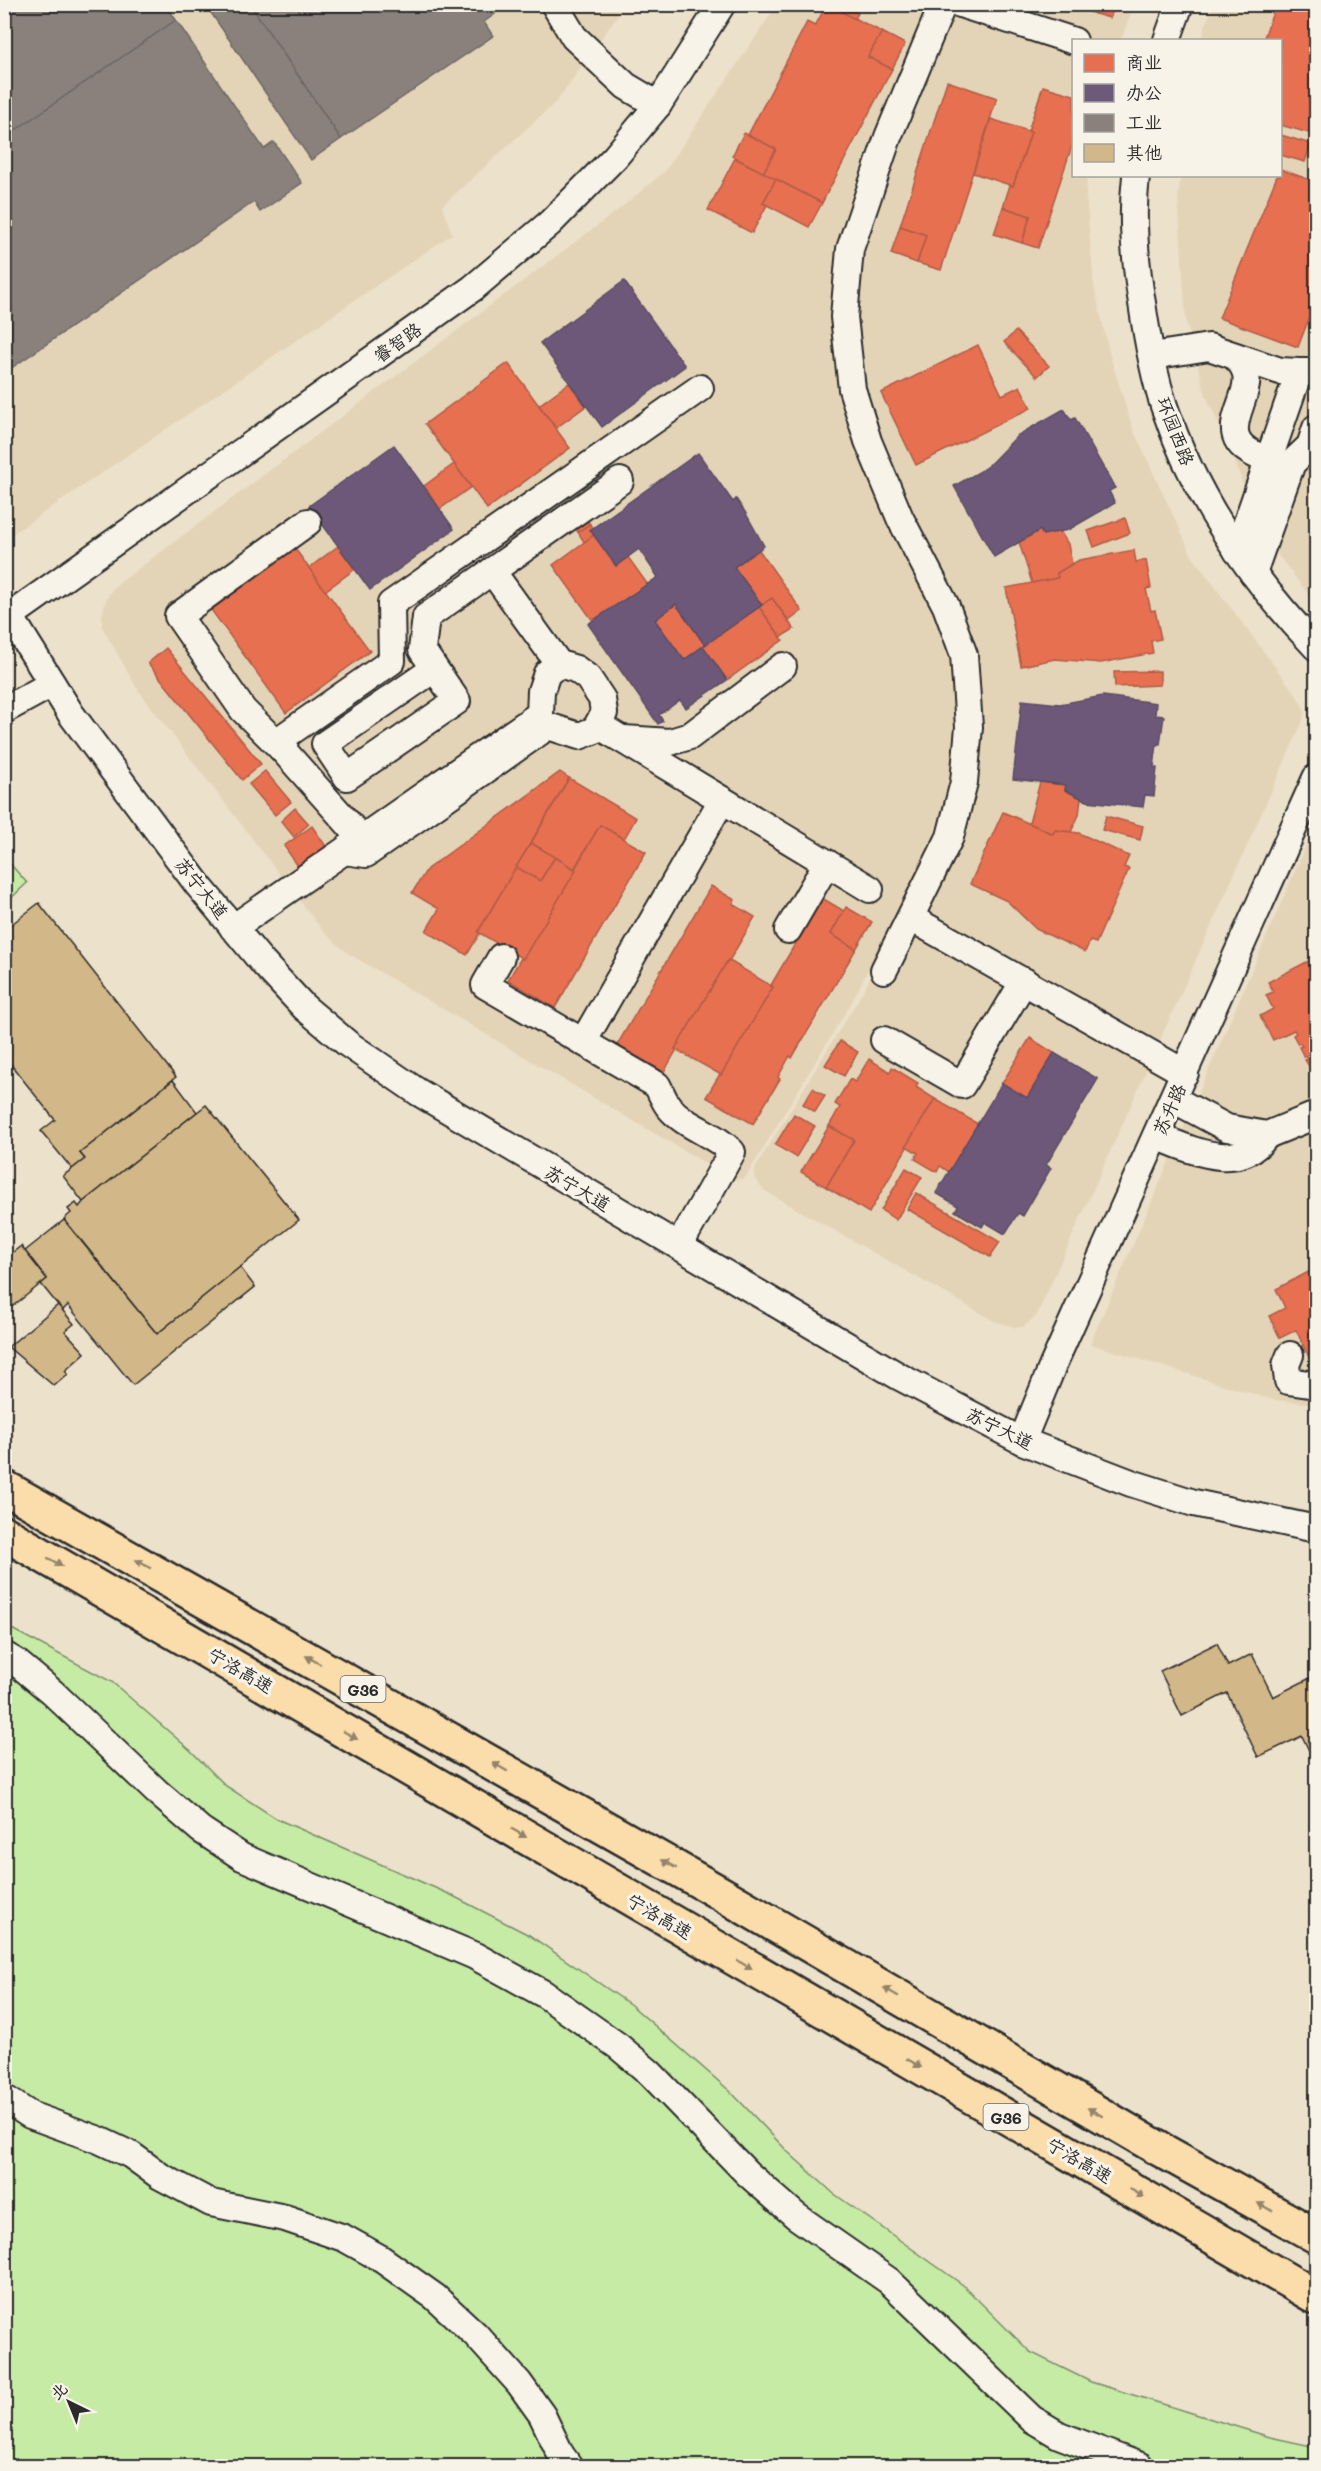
<svg xmlns="http://www.w3.org/2000/svg" width="1321" height="2471" font-family="Mali,'LXGW WenKai TC',sans-serif">
<rect width="100%" height="100%" fill="#ece1cb"/>
<filter id="ink" filterUnits="userSpaceOnUse"><feTurbulence type="fractalNoise" baseFrequency=".0167" numOctaves="2"/><feDisplacementMap in="SourceGraphic" scale="12" xChannelSelector="R" yChannelSelector="G"/><feConvolveMatrix kernelMatrix="1 2 1 2 8 2 1 2 1" color-interpolation-filters="sRGB"/></filter>
<g filter="url(#ink)">
<g fill="#e4d4b7">
<path d="M922,4L926,8V15L845,245L839,352L943,617L959,686L956,768L932,840L853,1000L747,1175L743,1179L734,1180L349,954L336,943L323,931L138,690L102,627V615L106,600L111,591L118,584L622,207L665,171L777,5Z"/>
<path d="M5,5H625L557,101L442,206L452,234L5,539Z"/>
<path d="M931,5H1134L1121,40H1074V176H1087L1086,195L1094,286L1110,356L1133,429L1192,556L1297,696L1305,711L1302,723L1037,1315L1023,1327L1017,1328L994,1321L765,1191L754,1178L755,1168L865,988L944,829L958,781L956,651L890,503L841,290Z"/>
<path d="M1214,5H1316V604L1278,555L1251,506L1231,451L1206,396L1186,322L1178,196L1181,176H1280V40H1202L1206,23Z"/>
<path d="M1316,822V1404L1273,1400L1090,1344Z"/>
</g>
<g fill="#c6eba5" stroke="#788b68" stroke-width="1.5">
<path d="M5,858L27,883L5,904Z"/>
<path d="M4,1625L112,1682L190,1750L226,1786L277,1819L449,1894L529,1935L631,2005L732,2093L789,2153L833,2193L963,2285L1030,2352L1091,2382L1270,2437L1316,2447V2466H5Z"/>
</g>
<g fill="#e76f51" stroke="#af5b46" stroke-width="1.5">
<path d="M827,4L882,32L868,57L892,69L822,203L763,173L776,149L748,135L807,22L815,26Z"/>
<path d="M828,4H842L858,13L855,19Z"/>
<path d="M1068,4H1098L1095,14Z"/>
<path d="M1098,4H1115L1110,18L1095,14Z"/>
<path d="M1276,4H1316V135L1280,125V40H1263Z"/>
<path d="M882,32L905,44L892,69L868,57Z"/>
<path d="M947,81L997,98L941,270L917,263L926,235L900,226Z"/>
<path d="M1043,86L1074,95V140L1038,248L1022,243L1030,216L1003,207L1010,185L1013,186L1031,132L1028,131Z"/>
<path d="M991,119L1031,132L1013,186L973,173Z"/>
<path d="M744,133L776,149L763,173L732,156Z"/>
<path d="M1281,135L1311,144L1305,162L1280,155Z"/>
<path d="M735,158L776,179L763,203L767,205L752,233L708,210Z"/>
<path d="M1280,169L1316,182V300L1298,347L1219,318L1277,176H1280Z"/>
<path d="M776,179L822,203L809,227L763,203Z"/>
<path d="M1003,207L1030,216L1022,243L994,234Z"/>
<path d="M900,226L926,235L917,263L891,254Z"/>
<path d="M1016,331L1049,366L1037,377L1004,342Z"/>
<path d="M978,345L1002,395L1020,386L1031,408L916,465L881,393Z"/>
<path d="M508,363L570,448L487,509L425,424Z"/>
<path d="M569,383L586,406L556,428L539,405Z"/>
<path d="M454,464L471,487L440,509L424,486Z"/>
<path d="M699,506L719,534L700,548L680,520Z"/>
<path d="M582,513L590,524L578,532L570,522Z"/>
<path d="M1125,518L1130,533L1094,547L1088,531Z"/>
<path d="M680,520L700,548L658,577L639,549Z"/>
<path d="M590,524L592,528L590,530L594,535L584,542L578,532Z"/>
<path d="M1040,530L1043,535L1060,531L1068,544L1072,564L1057,573L1058,578L1032,583L1019,542Z"/>
<path d="M594,535L616,566L628,557L648,585L593,621L553,565Z"/>
<path d="M293,546L370,651L286,713L209,607Z"/>
<path d="M338,546L355,569L325,591L309,568Z"/>
<path d="M759,550L802,611L789,621L772,598L762,605L734,567Z"/>
<path d="M1134,550L1136,562L1146,560L1151,588L1146,589L1151,611L1155,610L1161,639L1151,641L1153,653L1101,663L1055,659L1021,666L1006,588L1058,578L1057,573L1079,560Z"/>
<path d="M772,598L794,629L781,637L759,607Z"/>
<path d="M676,604L705,645L684,660L655,620Z"/>
<path d="M759,607L783,640L727,680L703,646Z"/>
<path d="M166,648L261,764L242,780L148,663Z"/>
<path d="M1160,671V685L1115,687L1114,672Z"/>
<path d="M265,771L291,802L275,815L249,784Z"/>
<path d="M560,772L569,778L478,932L480,933L467,955L426,931L439,909L412,893L427,869Z"/>
<path d="M569,778L636,818L624,839L600,825L574,869L531,843Z"/>
<path d="M1040,782L1066,785L1065,790L1081,798L1079,815L1071,832L1055,830L1053,834L1029,823Z"/>
<path d="M295,808L309,824L294,837L281,821Z"/>
<path d="M1003,812L1053,834L1055,830L1079,833L1129,856L1124,867L1129,869L1096,943L1090,941L1085,952L1036,929L1007,901L970,884Z"/>
<path d="M1106,816L1143,826L1140,840L1102,830Z"/>
<path d="M600,825L646,852L555,1008L508,980L521,958L523,959Z"/>
<path d="M312,826L330,852L302,872L284,846Z"/>
<path d="M531,843L555,857L540,881L516,867Z"/>
<path d="M555,857L576,870L523,959L478,932L516,867L540,881Z"/>
<path d="M711,886L735,900L733,904L755,917L729,961L728,960L664,1072L617,1045Z"/>
<path d="M822,898L844,911L831,934L856,949L792,1058L790,1056L778,1077L780,1079L753,1124L706,1097L773,987L771,985Z"/>
<path d="M846,907L872,922L856,949L831,934Z"/>
<path d="M1316,957V1077L1305,1060L1308,1059L1307,1056L1304,1057L1299,1047L1302,1046L1300,1043L1298,1044L1293,1035L1296,1033L1294,1030L1273,1040L1260,1016L1273,1009L1266,995L1273,992L1268,982Z"/>
<path d="M728,960L773,987L721,1075L675,1049Z"/>
<path d="M1030,1038L1054,1053L1027,1098L1002,1083Z"/>
<path d="M840,1041L858,1052L844,1076L825,1065Z"/>
<path d="M869,1059L890,1072L892,1067L918,1083L916,1087L935,1099L869,1213L826,1187L854,1140L829,1126L840,1107L835,1104L850,1079L855,1082Z"/>
<path d="M813,1088L825,1096L815,1112L803,1104Z"/>
<path d="M935,1099L978,1124L949,1172L940,1166L937,1172L915,1159L918,1153L906,1146Z"/>
<path d="M794,1114L815,1126L796,1157L775,1145Z"/>
<path d="M829,1126L854,1140L826,1187L801,1172Z"/>
<path d="M906,1168L922,1177L896,1220L881,1210Z"/>
<path d="M916,1193L1000,1242L990,1257L907,1209Z"/>
<path d="M1316,1268V1372L1296,1330L1280,1338L1269,1316L1285,1308L1276,1289Z"/>
</g>
<g fill="#6d597a" stroke="#594b62" stroke-width="1.5">
<path d="M624,281L685,366L602,427L540,343Z"/>
<path d="M1064,409L1071,420L1075,418L1115,488L1109,491L1115,503L1068,530L1043,535L1040,530L994,557L954,486L986,468L1018,435Z"/>
<path d="M394,445L454,529L370,590L309,506Z"/>
<path d="M698,453L733,502L736,499L745,512L764,546L734,567L762,605L705,645L676,604L655,620L684,660L703,646L727,680L686,708L680,700L659,715L663,721L658,724L588,624L658,577L639,549L616,566L590,530Z"/>
<path d="M1103,696L1156,703L1155,715L1164,716L1160,744H1157L1154,767L1157,768L1154,796L1145,795L1143,807L1087,801L1065,790L1066,785L1013,779L1022,700L1060,704Z"/>
<path d="M1054,1053L1098,1079L1046,1165L1051,1168L1023,1216L1018,1213L1005,1234L985,1222L982,1227L955,1211L958,1206L936,1193L1002,1083L1027,1098Z"/>
</g>
<g fill="#8a817c" stroke="#6e6764" stroke-width="1.5">
<path d="M4,4H166L176,20L4,138Z"/>
<path d="M205,4H250L341,139L311,160Z"/>
<path d="M250,4H488L495,14L484,22L493,36L341,139Z"/>
<path d="M176,20L264,149L274,142L302,183L260,212L254,202L4,373V138Z"/>
</g>
<g fill="#d2b788" stroke="#2b2b2b" stroke-width="1.5">
<path d="M39,903L176,1077L80,1153L85,1159L72,1169L41,1131L55,1120L4,1056V930Z"/>
<path d="M173,1080L197,1112L83,1202L63,1176L85,1159L80,1153Z"/>
<path d="M206,1105L299,1220L157,1334L64,1219L71,1213L68,1209L76,1203L79,1207L83,1202Z"/>
<path d="M64,1220L157,1334L240,1267L255,1287L133,1385L68,1305L63,1310L58,1305L41,1284L47,1279L25,1251Z"/>
<path d="M21,1246L47,1279L4,1313V1259Z"/>
<path d="M58,1305L74,1324L65,1331L85,1353L65,1371L68,1374L54,1386L8,1347Z"/>
<path d="M1217,1643L1228,1666L1252,1654L1273,1697L1316,1675V1765L1302,1736L1258,1757L1227,1693L1182,1716L1160,1671Z"/>
</g>
<g fill="none" stroke-linecap="round" stroke-linejoin="round">
<defs>
<g id="minor">
<path d="M554,4L574,37L626,86L658,105"/>
<path d="M722,4L658,105L615,157L550,223L473,288L10,616L71,714L198,885L263,963L304,1007L348,1044L418,1092L900,1377L1022,1441L1131,1483L1194,1503L1316,1529"/>
<path d="M960,4L1074,41"/>
<path d="M1167,40L1180,4"/>
<path d="M1136,176C1131,218 1135,261 1142,303C1147,337 1153,373 1164,406C1195,498 1250,578 1316,647"/>
<path d="M1152,356L1209,347L1280,371L1299,372"/>
<path d="M1235,357C1275,389 1192,436 1269,460"/>
<path d="M1237,551L1299,372H1316"/>
<path d="M1253,573L1292,463L1310,446L1316,428"/>
<path d="M559,664L492,571L620,481"/>
<path d="M434,669L325,744L347,777L457,701L422,650L426,617L492,571"/>
<path d="M4,710L52,684"/>
<path d="M598,725L870,889"/>
<path d="M624,739L670,742L690,736L783,666"/>
<path d="M283,750L243,710L178,616L308,522"/>
<path d="M362,839L283,750L286,735L392,661L391,604L700,388"/>
<path d="M911,918L1185,1073"/>
<path d="M233,928L344,851L366,854L548,726L579,736L595,730L604,713L602,699L588,678L576,669L559,664L547,673L541,691L540,714L344,851"/>
<path d="M788,930L827,863"/>
<path d="M501,957L485,985L657,1085C661,1092 664,1101 669,1107C685,1127 714,1133 732,1152L679,1246"/>
<path d="M884,970L950,837L964,782L969,727L964,655L946,606L900,518L868,441L852,389L844,317L850,249L888,137L943,4"/>
<path d="M884,1040L962,1085L1024,981"/>
<path d="M583,1042L722,800"/>
<path d="M1173,1099L1227,1128L1267,1135L1316,1115"/>
<path d="M1156,1136C1192,1150 1238,1174 1267,1135"/>
<path d="M1290,1355L1286,1365L1288,1381L1316,1385"/>
<path d="M1022,1441L1053,1365L1316,778"/>
<path d="M4,1655L16,1662L52,1692L157,1792L201,1830L242,1857L475,1956L544,1994L618,2046L650,2073L747,2173L796,2216L889,2281L1032,2419L1059,2435L1140,2466"/>
<path d="M4,2098L30,2115L99,2140L131,2155L160,2176L211,2203L285,2218L344,2238L380,2258L435,2297L475,2334L519,2383L542,2415L561,2455L569,2466"/>
</g>
<g id="highway">
<path d="M4,1487L720,1893L1156,2147L1316,2236"/>
<path d="M4,1533L1316,2297"/>
</g>
</defs>
<use href="#minor" stroke="#2b2b2b" stroke-width="30"/>
<use href="#highway" stroke="#2b2b2b" stroke-width="38"/>
<use href="#minor" stroke="#f7f3e8" stroke-width="26"/>
<use href="#highway" stroke="#faddab" stroke-width="33"/>
</g>
<defs><path id="oneway-solid" d="M-6-.8H1V-3.2L6.5 0L1 3.2V.8H-6Z" transform="scale(1.5)"/></defs>
<g fill="#92846b">
<use href="#oneway-solid" transform="translate(55 1562) rotate(30)"/>
<use href="#oneway-solid" transform="translate(143 1564) rotate(-151)"/>
<use href="#oneway-solid" transform="translate(313 1660) rotate(-150)"/>
<use href="#oneway-solid" transform="translate(350 1735) rotate(30)"/>
<use href="#oneway-solid" transform="translate(500 1767) rotate(-150)"/>
<use href="#oneway-solid" transform="translate(519 1833) rotate(30)"/>
<use href="#oneway-solid" transform="translate(669 1864) rotate(-150)"/>
<use href="#oneway-solid" transform="translate(745 1965) rotate(30)"/>
<use href="#oneway-solid" transform="translate(891 1992) rotate(-150)"/>
<use href="#oneway-solid" transform="translate(914 2063) rotate(30)"/>
<use href="#oneway-solid" transform="translate(1095 2112) rotate(-150)"/>
<use href="#oneway-solid" transform="translate(1137 2193) rotate(30)"/>
<use href="#oneway-solid" transform="translate(1265 2207) rotate(-151)"/>
</g>
</g>
<g text-anchor="middle" dominant-baseline="central" stroke-width="6" stroke-linejoin="round" paint-order="stroke">
<g fill="#f7f3e8" stroke="#686764" stroke-width="1.5">
<rect x="340.5" y="1676" width="45" height="26" rx="4.5"/>
<rect x="983.5" y="2104" width="45" height="26" rx="4.5"/>
</g>
<g font-size="16" font-weight="bold" fill="#2b2b2b">
<text x="363" y="1689">G36</text>
<text x="1006" y="2117">G36</text>
</g>
<g font-size="18" fill="#2b2b2b" stroke="#f7f3e8">
<text transform="translate(397 342) rotate(-35)">睿智路</text>
<text transform="translate(1176 431) rotate(69)">环园西路</text>
<text transform="translate(202 888) rotate(51)">苏宁大道</text>
<text transform="translate(1169 1109) rotate(-66)">苏升路</text>
<text transform="translate(578 1188) rotate(30)">苏宁大道</text>
<text transform="translate(1000 1428) rotate(26)">苏宁大道</text>
<text transform="translate(241 1670) rotate(30)">宁洛高速</text>
<text transform="translate(660 1916) rotate(30)">宁洛高速</text>
<text transform="translate(1080 2160) rotate(30)">宁洛高速</text>
</g>
</g>
<rect width="1321" height="2471" fill="none" stroke="#f7f3e8" stroke-width="24"/>
<rect x="12" y="12" width="1297" height="2447" fill="none" stroke="#2b2b2b" stroke-width="2" filter="url(#ink)"/>
<rect x="1072" y="39" width="210" height="138" fill="#f7f3e8" stroke="#a5a39c" stroke-width="1.5"/>
<rect x="1084" y="54" width="30" height="18" fill="#e76f51" stroke="#a5a39c" stroke-width="1.5"/>
<text x="1126" y="69" font-size="18" fill="#2b2b2b">商业</text>
<rect x="1084" y="84" width="30" height="18" fill="#6d597a" stroke="#a5a39c" stroke-width="1.5"/>
<text x="1126" y="99" font-size="18" fill="#2b2b2b">办公</text>
<rect x="1084" y="114" width="30" height="18" fill="#8a817c" stroke="#a5a39c" stroke-width="1.5"/>
<text x="1126" y="129" font-size="18" fill="#2b2b2b">工业</text>
<rect x="1084" y="144" width="30" height="18" fill="#d2b788" stroke="#a5a39c" stroke-width="1.5"/>
<text x="1126" y="159" font-size="18" fill="#2b2b2b">其他</text>
<g transform="translate(69 2402) rotate(317)" stroke="#f7f3e8" stroke-width="4.5" paint-order="stroke">
<path d="M0-4.5L10 22L0 15L-10 22Z" fill="#2b2b2b"/>
<text y="-9" font-size="16" font-weight="bold" text-anchor="middle" fill="#2b2b2b">北</text>
</g>
</svg>
